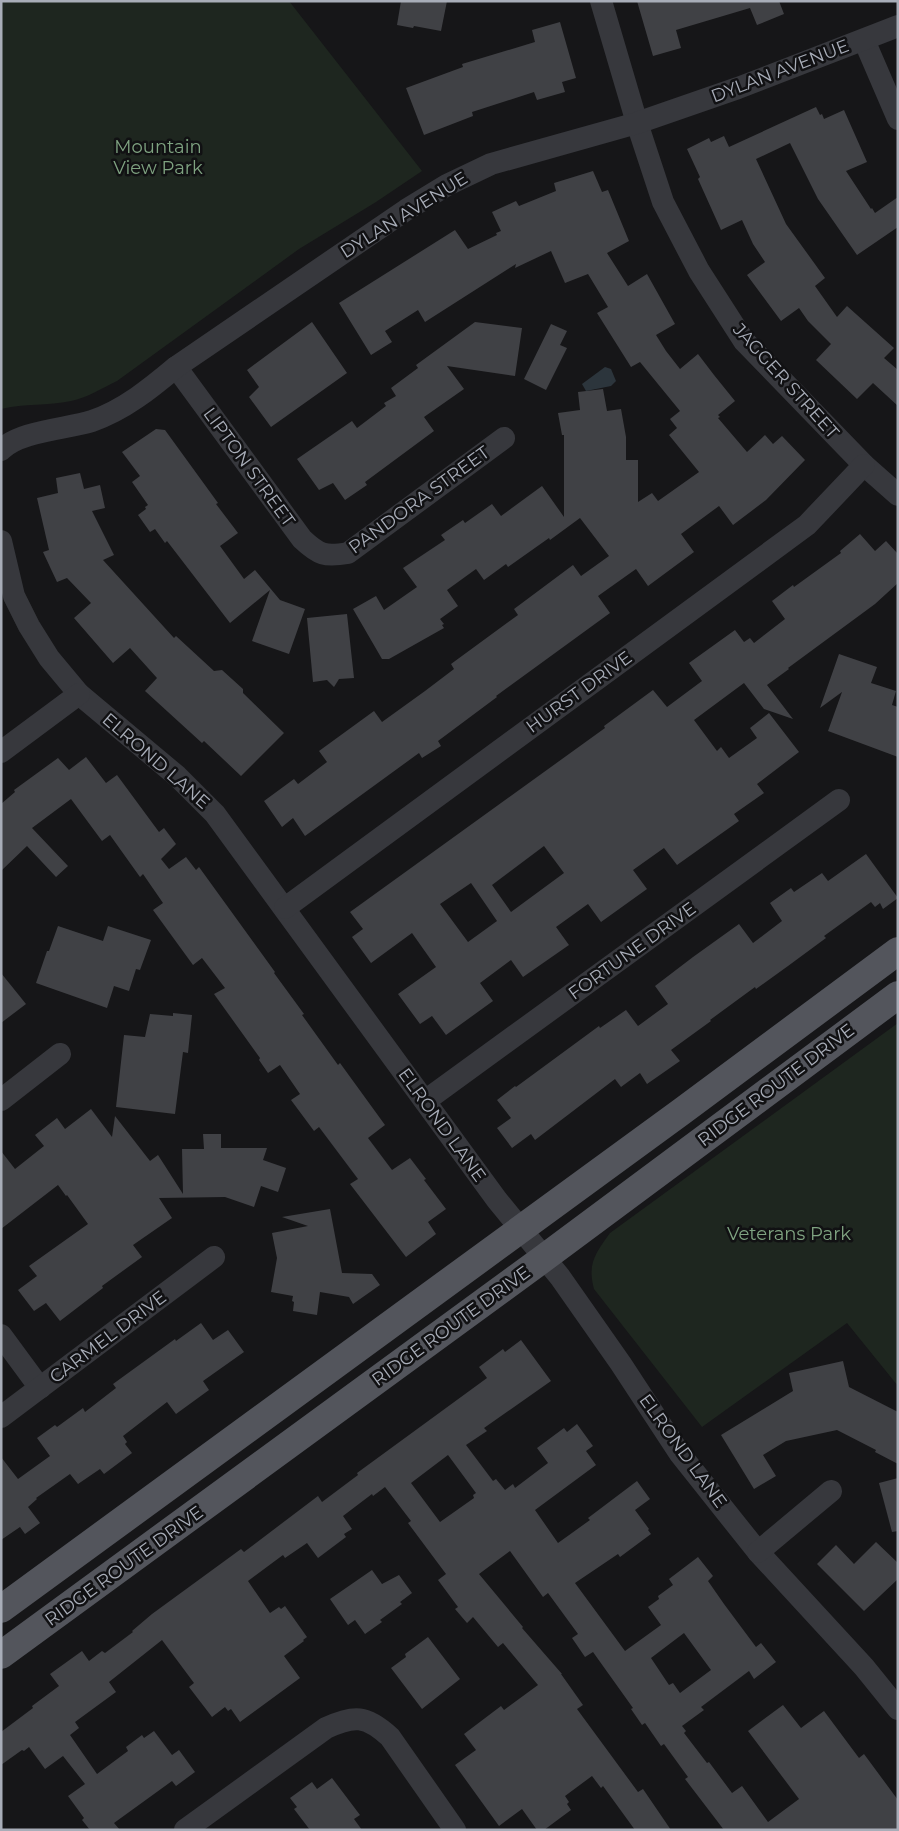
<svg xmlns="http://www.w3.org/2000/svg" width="899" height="1831" font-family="Montserrat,sans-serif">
<rect width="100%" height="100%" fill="#161618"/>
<g fill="#1e261f">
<path d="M1,1H289L422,171L376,202L299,249L117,381C102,388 87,398 71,401C48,406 24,403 1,409Z"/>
<path d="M898,1023V1386L847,1323L702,1427L594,1289C587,1263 596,1253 610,1233Z"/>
</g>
<path fill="#2c353c" d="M605,367L611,369L616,381L611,386L586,391L582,384Z"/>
<g fill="#404145" fill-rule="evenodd">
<path d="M401,1H447L441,31L414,26L413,28L397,25Z"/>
<path d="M637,1H779L784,14L757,25L750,8L676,30L681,48L653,56Z"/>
<path d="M560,22L576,78L562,82L565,92L537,100L534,92L472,112L473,116L424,135L406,88L463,67L462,64L535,42L532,30Z"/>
<path d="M816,107L820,115L822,114L824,119L844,110L867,162L846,171L871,209L872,208L875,213L898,197V227L857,255L818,199L790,143L756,159L786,224L825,278L815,286L837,317L847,306L894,348L884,358L898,370V406L873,383L857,399L816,360L831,344L808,321L799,308L781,321L747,275L765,262L753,244L742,220L721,230L698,179L700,177L687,149L709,138L711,142L724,136L729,147Z"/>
<path d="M593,171L602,192L608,190L629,241L607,253L628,286L647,274L675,324L656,335L666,351L680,369L698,354L714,375L735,401L718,415L720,417L718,418L747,452L765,435L773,444L782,436L805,460L766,500L733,525L719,506L681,534L694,552L648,586L636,569L598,596L610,613L496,696L497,697L438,741L441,746L422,758L419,753L305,836L293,818L282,827L264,801L294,779L298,784L327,762L319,751L374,711L382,722L425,691L454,669L451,664L518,615L514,609L573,565L581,576L609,556L580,518L550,540L549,538L508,567L506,564L484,580L476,569L447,590L458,606L440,619L444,624L442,625L444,628L389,659H382L353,609L376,596L384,610L417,587L403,568L445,540L441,535L463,520L465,523L492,504L501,516L542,486L564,517V435H562L558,413L580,410L578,392L603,389L607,411L621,409L626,437V460H638V502L652,493L658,501L699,472L669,435L677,428L670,419L680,411L640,362L631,367L597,313L608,307L588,274L565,283L551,251L515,268L516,264L425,322L418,310L385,331L392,342L371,355L339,303L455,230L468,249L497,235L496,233L501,231L492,212L516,201L519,206L556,191L554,183Z"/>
<path d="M312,322L347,373L271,427L249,397L259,387L247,370Z"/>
<path d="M475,322L522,328L515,376L447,366L464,389L424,417L434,431L365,482L367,485L345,500L333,483L319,490L297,459L352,421L357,428L386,406L384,403L396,396L391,388L418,368L416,365Z"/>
<path d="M551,324L567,331L560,345L567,348L546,390L524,379Z"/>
<path d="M156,429L165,430L218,503L216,504L238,533L220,546L244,579L255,570L280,600L305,609L289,654L252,641L270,590L230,623L167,541L165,543L155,529L150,532L138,515L146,509L145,507L148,505L132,482L140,476L122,452Z"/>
<path d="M80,473L84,489L100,485L105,508L92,511L114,555L103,560L174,638L176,636L214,671L222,670L243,689V693L284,733L241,776L204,741L202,743L145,691L157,678L130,648L113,663L74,618L91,603L67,578L57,582L43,552L49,550L37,498L58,493L56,478Z"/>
<path d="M860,534L875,551L886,541L898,554V583L875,604L788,668L789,669L767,685L793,719L764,709L744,683L694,720L717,751L721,747L729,758L757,738L750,728L769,713L799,752L757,784L764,793L734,814L739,821L677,865L664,848L633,870L647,889L601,922L588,904L556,927L569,945L523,977L511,960L480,983L493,1001L446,1035L432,1016L420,1024L398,994L436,967L412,933L371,963L352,937L363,929L350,912L605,728L604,726L653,690L667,707L702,681L689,663L735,630L744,642L750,638L754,643L785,619L772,601L793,585L794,587L841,553L840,551ZM544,846L564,873L511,912L492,885ZM471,883L497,921L468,942L440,904Z"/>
<path d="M347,614L354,678L339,679L334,687L327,680L313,682L307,618Z"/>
<path d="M839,654L877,667L871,683L896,691L892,705L898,707V757L828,731L842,692L820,708Z"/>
<path d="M86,757L106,783L117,775L159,832L164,828L176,844L161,859L169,869L186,857L196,870L199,867L275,972L274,973L304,1014L302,1015L338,1065L340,1063L385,1125L368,1138L392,1170L410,1158L426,1179L424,1180L446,1209L428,1222L436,1234L406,1257L350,1184L358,1179L319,1127L314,1131L291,1100L300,1094L280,1065L268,1073L259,1060L260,1058L214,994L225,988L202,958L193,965L153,910L163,903L143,874L140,877L110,835L102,841L71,799L32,828L68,866L56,877L27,846L1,871V804L15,792L14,790L58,758L69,770Z"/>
<path d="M866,854L898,898L883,909L880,903L875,907L871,902L824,936L826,938L788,966L756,989L755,987L710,1020L711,1021L671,1050L680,1061L647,1084L640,1073L621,1087L615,1079L535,1140L531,1134L512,1148L497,1128L511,1118L497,1100L515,1086L516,1087L599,1026L600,1028L626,1010L638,1026L668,1004L655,986L693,957L739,924L753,943L782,921L770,903L791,888L794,892L822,873L828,881Z"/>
<path d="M58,926L103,941L108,926L151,940L140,970L136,969L129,991L114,986L107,1008L36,983L47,951H49Z"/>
<path d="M1,973L26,1004L1,1023Z"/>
<path d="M173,1013L192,1015L188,1053L183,1052L175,1114L116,1107L124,1035L145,1037L150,1014L173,1016Z"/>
<path d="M91,1109L112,1137L115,1116L150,1161L158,1155L183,1194L182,1149H204L203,1134H221V1148H267L263,1160L286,1168L278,1192L261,1186L254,1207L225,1197L159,1198L172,1218L133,1245L142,1257L102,1286L103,1288L60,1321L46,1303L34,1311L18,1290L37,1276L29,1266L88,1224L67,1195L66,1196L58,1185L1,1229V1151L15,1169L44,1146L35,1135L57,1118L65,1129Z"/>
<path d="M330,1209L342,1273L372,1274L380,1285L353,1304L349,1297L320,1292L317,1315L293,1311L294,1302L292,1301L293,1296L271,1292L277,1258L272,1233L308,1226L282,1217Z"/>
<path d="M201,1323L213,1340L228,1330L244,1352L203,1381L209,1390L176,1414L167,1402L123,1436L127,1442L125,1444L132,1453L104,1474L100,1469L78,1484L70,1474L36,1498L37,1499L28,1507L40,1523L25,1534L20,1527L1,1540V1457L18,1479L50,1456L37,1438L55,1425L57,1427L83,1408L85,1412L116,1388L113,1384L175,1339L176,1341Z"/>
<path d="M521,1340L551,1381L484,1428L487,1431L466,1445L493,1481L496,1479L505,1490L513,1484L515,1488L548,1463L537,1448L564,1428L567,1432L577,1424L593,1446L586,1451L596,1465L535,1510L558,1543L590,1520L588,1518L637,1481L650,1499L635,1510L649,1529L648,1530L651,1534L620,1557L618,1554L575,1583L625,1651L661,1625L648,1607L659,1599L658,1596L673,1585L669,1579L698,1557L713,1576L708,1581L724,1604L756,1647L761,1643L776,1662L754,1679L749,1671L701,1707L704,1710L682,1726L686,1731L684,1733L707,1763L709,1762L732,1793L742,1786L768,1822L799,1799L748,1731L783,1705L801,1728L824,1711L859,1758L864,1754L898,1800V1830H724L685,1779L688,1777L664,1744L661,1746L645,1723L642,1725L631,1709L633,1708L593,1652L585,1657L572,1638L578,1634L548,1593L543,1597L510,1551L479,1574L523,1627L522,1628L562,1674H561L583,1705L577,1709L638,1792L643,1789L671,1830H635L603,1786L601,1788L592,1776L565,1796L569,1802L567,1804L571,1810L544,1830H537L522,1809L499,1826L455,1765L476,1750L464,1734L501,1706L504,1710L538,1685L503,1643L498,1647L473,1617L467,1623L455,1609L458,1607L438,1580L446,1574L408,1523L411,1521L385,1487L373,1496L372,1494L343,1516L352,1529L344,1534L346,1537L318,1558L307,1543L285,1558L283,1555L248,1581L270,1613L279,1607L281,1609L285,1606L307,1637L303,1640L304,1641L284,1656L300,1678L240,1722L231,1709L228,1711L225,1707L212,1717L189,1687L194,1683L162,1640L109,1682L116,1692L75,1722L79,1728L70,1735L97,1774L128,1751L126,1747L142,1735L144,1738L154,1731L172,1755L179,1750L195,1772L176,1786L172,1781L114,1823L120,1830H90L82,1820L84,1818L68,1796L85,1784L63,1756L45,1769L29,1747L24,1751L22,1750L1,1765V1732L33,1708L32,1706L59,1686L50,1674L82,1651L89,1661L102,1651L105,1653L133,1632L132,1631L152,1614L241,1549L244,1552L318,1496L322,1502L358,1475L357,1473L487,1378L479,1367L503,1349L505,1352ZM448,1455L476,1493L473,1495L474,1498L440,1522L411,1483ZM684,1633L711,1670L680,1693L673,1683L669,1685L651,1658Z"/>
<path d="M843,1361L849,1387L898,1412V1464L875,1452L876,1450L837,1430L786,1441L763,1455L776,1476L754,1489L721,1435L793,1391L789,1373Z"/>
<path d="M898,1478V1531L892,1532L879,1483Z"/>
<path d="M876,1542L898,1563V1579L864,1611L817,1564L836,1545L854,1564Z"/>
<path d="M372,1570L382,1584L399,1575L412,1593L400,1602L402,1604L380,1620L382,1622L365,1634L355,1620L348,1625L330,1599Z"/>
<path d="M428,1637L460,1679L422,1709L391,1668L406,1657L405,1654Z"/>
<path d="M332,1778L360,1815L354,1819L362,1830H310L294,1809L297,1807L290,1798L312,1782L317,1789Z"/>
</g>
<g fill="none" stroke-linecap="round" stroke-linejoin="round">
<g stroke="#37383d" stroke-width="22">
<path d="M601,1L637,123L663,202L699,271L744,341L864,465L898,495"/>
<path d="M864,40L898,119"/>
<path d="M176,367L302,539C319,555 325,557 348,553L504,438"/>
<path d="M1,450C19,431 67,429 92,421C124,410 151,388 176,367L406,210L447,185L491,164L637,123L738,88L898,26"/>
<path d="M1,541L14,596L29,626L49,658L79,694L177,776L215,814L497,1200L560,1277L621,1364L680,1454L758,1552L864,1667L898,1709"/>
<path d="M1,752L79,694"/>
<path d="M285,908L807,525L864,465"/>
<path d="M1,1100L60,1054"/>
<path d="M425,1101L839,800"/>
<path d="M1,1335L40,1388"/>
<path d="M1,1417L214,1257"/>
<path d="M758,1552L831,1491"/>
<path d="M185,1830L326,1728C354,1715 366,1715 390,1737L455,1830"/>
</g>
<g stroke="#53555c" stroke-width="28">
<path d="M1,1609L681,1112L898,951"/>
<path d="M1,1655L544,1258L898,995"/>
</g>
</g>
<g text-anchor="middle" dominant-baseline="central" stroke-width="5" stroke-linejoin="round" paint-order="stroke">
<g font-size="18" fill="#a8adb8" stroke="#111113">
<text transform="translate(780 71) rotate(-21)">DYLAN AVENUE</text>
<text transform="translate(404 215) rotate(-32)">DYLAN AVENUE</text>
<text transform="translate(786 381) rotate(48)">JAGGER STREET</text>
<text transform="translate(249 467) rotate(54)">LIPTON STREET</text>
<text transform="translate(419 500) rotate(-36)">PANDORA STREET</text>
<text transform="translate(579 692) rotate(-36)">HURST DRIVE</text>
<text transform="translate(156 761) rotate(41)">ELROND LANE</text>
<text transform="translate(632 951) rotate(-36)">FORTUNE DRIVE</text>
<text transform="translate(776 1085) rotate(-37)">RIDGE ROUTE DRIVE</text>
<text transform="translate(442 1125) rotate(54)">ELROND LANE</text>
<text transform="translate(451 1326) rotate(-36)">RIDGE ROUTE DRIVE</text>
<text transform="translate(108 1337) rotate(-37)">CARMEL DRIVE</text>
<text transform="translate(683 1451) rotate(54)">ELROND LANE</text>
<text transform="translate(124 1566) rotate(-36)">RIDGE ROUTE DRIVE</text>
</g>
<g font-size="18" fill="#7fa381" stroke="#111113">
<text x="158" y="147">Mountain<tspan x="158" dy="21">View Park</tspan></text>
<text x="789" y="1234">Veterans Park</text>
</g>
</g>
<rect width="899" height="1831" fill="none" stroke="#a8adb8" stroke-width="5"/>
</svg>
